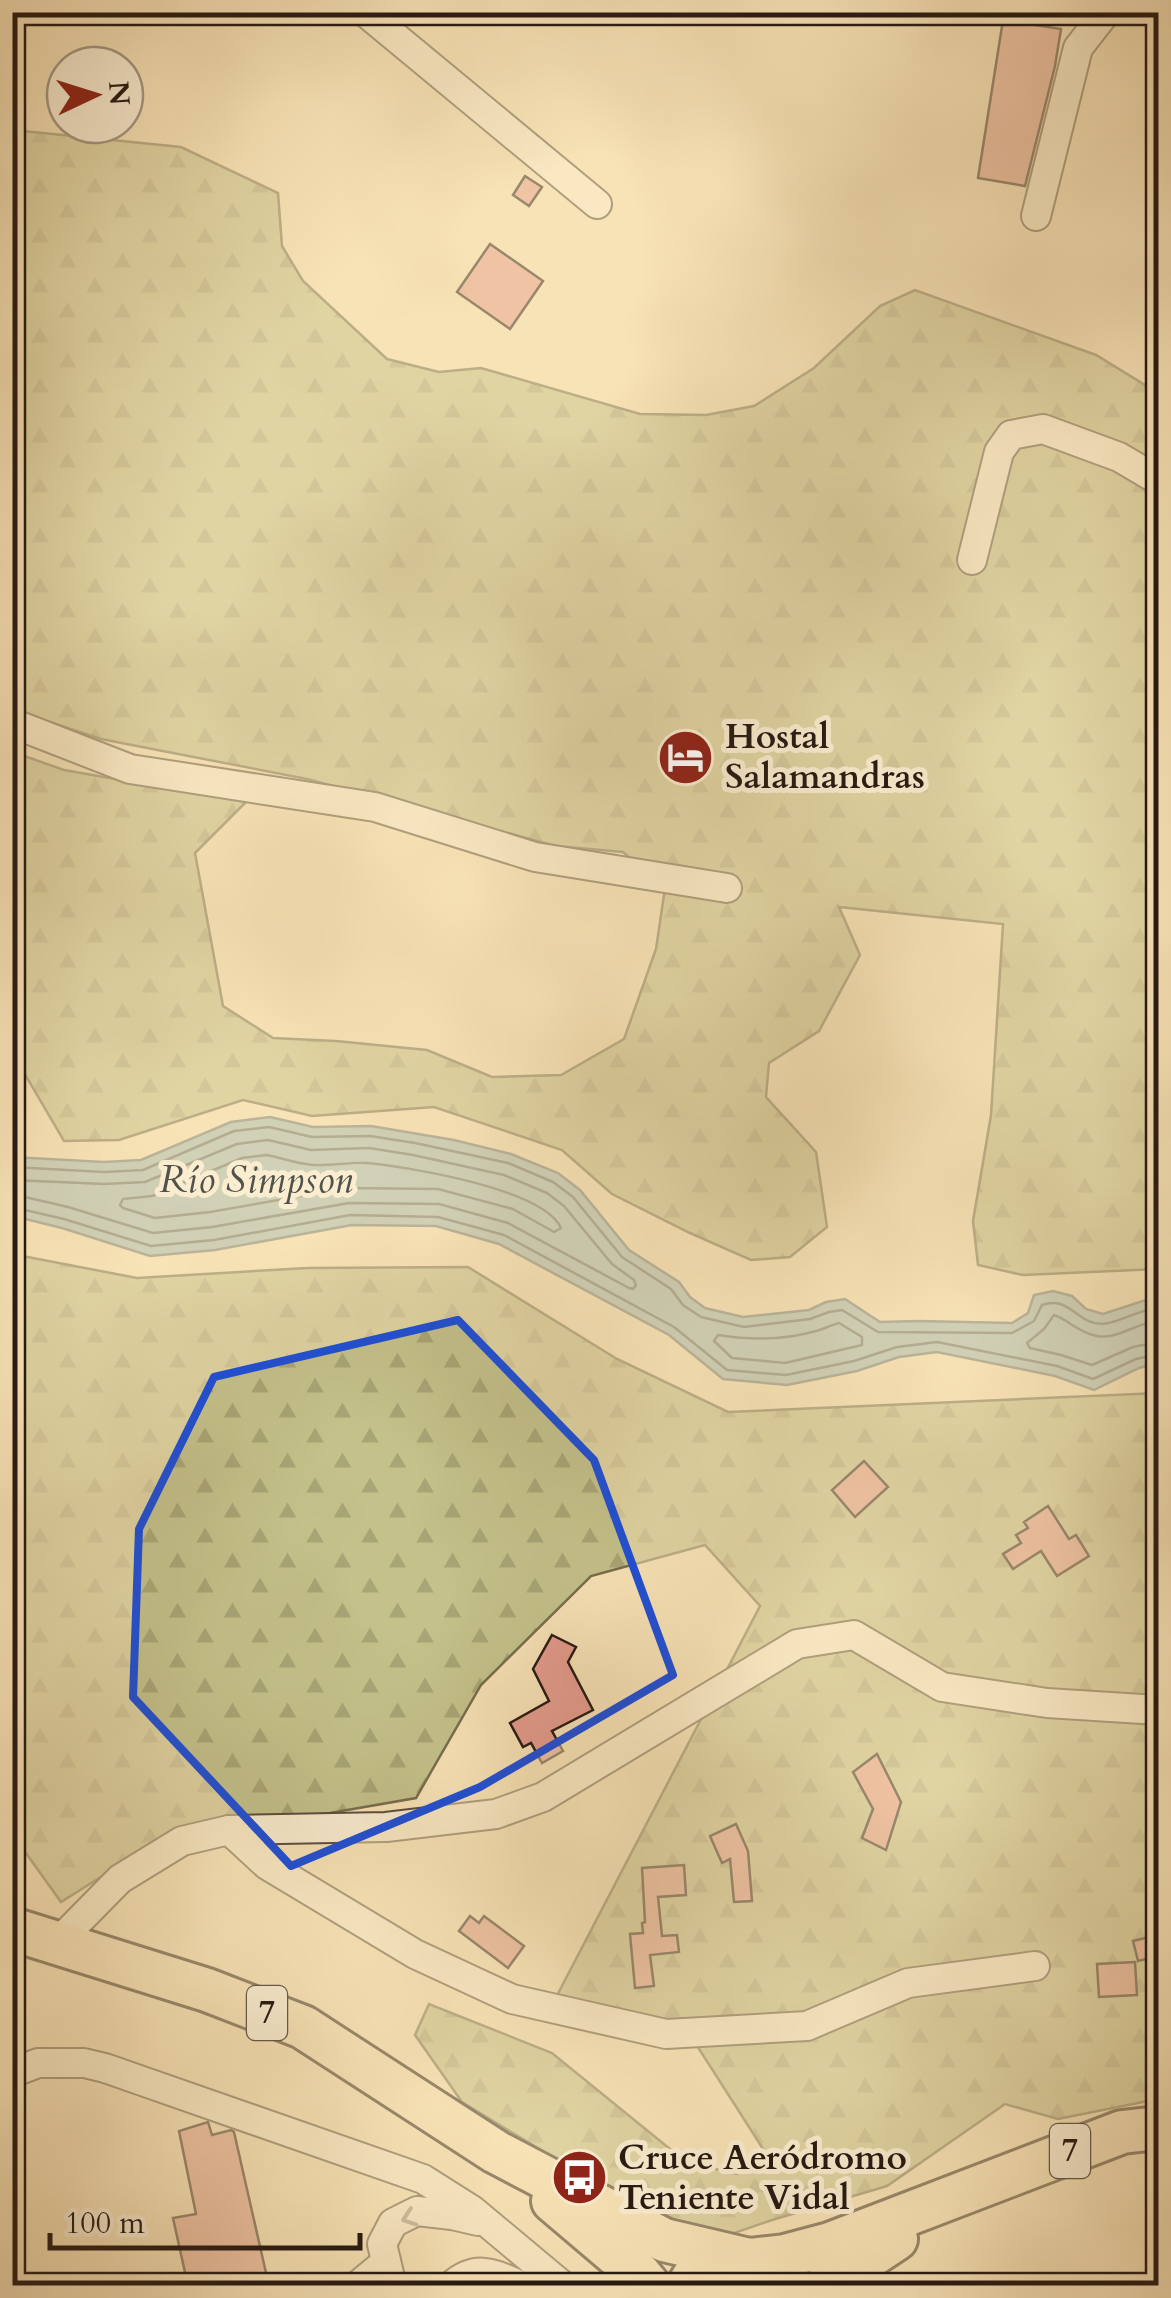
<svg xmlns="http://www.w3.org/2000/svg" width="1171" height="2298" font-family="Cardo,serif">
<defs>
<pattern id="forest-firs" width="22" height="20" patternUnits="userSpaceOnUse" patternTransform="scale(2.5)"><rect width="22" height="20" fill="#c4c18a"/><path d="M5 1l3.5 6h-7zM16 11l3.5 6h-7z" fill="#a8a576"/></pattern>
</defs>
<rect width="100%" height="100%" fill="#f8e3b7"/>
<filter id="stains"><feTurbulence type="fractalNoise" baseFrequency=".002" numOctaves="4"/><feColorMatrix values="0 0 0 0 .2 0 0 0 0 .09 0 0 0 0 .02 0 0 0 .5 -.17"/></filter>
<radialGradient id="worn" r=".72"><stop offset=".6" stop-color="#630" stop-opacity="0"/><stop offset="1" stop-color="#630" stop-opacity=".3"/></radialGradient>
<g fill="url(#forest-firs)" stroke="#756d4e" stroke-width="2.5">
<path d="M13,130L181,147L278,193L282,246L303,281L387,359L439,372L481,368L640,414L706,415L754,406L814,368L880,306L915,290L1096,355L1158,393V1269L1023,1275L978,1265L973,1221L991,1115L1003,924L839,907L860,955L819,1031L769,1063L766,1097L816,1152L827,1227L790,1257L751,1260L690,1233L612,1194L562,1150L434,1107L312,1116L243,1100L119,1140L64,1141L23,1071L13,1045V752L64,770L246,802L195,853L223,1006L273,1038L336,1041L427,1050L492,1077L561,1075L624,1039L656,949L665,888L623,852L556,846L307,779L101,739L13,710Z"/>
<path d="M12,1254L137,1278L307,1268L468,1267L617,1359L728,1412L1158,1393V2099L1058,2119L1005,2104L887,2186L772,2220L723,2237L626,2202L462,2102L415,2035L429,2004L552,2053L686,2162L737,2174L765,2152L685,2027L551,2007L760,1606L705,1545L591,1576L481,1685L416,1798L330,1813L218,1824L155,1843L61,1902L13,1835Z"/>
</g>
<path fill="#a3bbb9" stroke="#717a76" stroke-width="2.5" d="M270,1117L313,1127L371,1126L454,1140L511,1154L558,1173L580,1190L629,1250L679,1282L690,1297L705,1308L743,1317L809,1310L826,1302L845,1299L880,1322L918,1321L1012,1323L1028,1313L1034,1295L1053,1291L1072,1296L1086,1309L1103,1314L1152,1298L1158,1299V1363L1139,1368L1094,1390L1055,1376L937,1352L899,1357L857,1371L787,1385L723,1379L669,1335L499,1244L436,1226L352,1225L215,1250L150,1256L62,1228L13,1216V1157L104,1162L141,1160L231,1122Z"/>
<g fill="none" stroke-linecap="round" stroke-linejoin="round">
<g stroke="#646a66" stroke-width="2.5">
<path d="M267,1155C282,1158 297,1164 313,1165C331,1166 349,1162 367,1163C409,1167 544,1189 561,1228L554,1232L513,1209L438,1189L347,1188L210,1212L155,1218L123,1208L120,1205L123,1199L152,1196L242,1158Z"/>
<path d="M12,1167L104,1172L143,1170L234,1131L269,1127L312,1137L370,1136L415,1143L508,1163L553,1182L573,1197L622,1257L671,1289L683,1305L701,1317L744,1327L810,1319L829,1312L842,1310L878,1332L1012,1333L1034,1321L1042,1305C1069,1295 1077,1324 1102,1324C1117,1324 1140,1309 1158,1308"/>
<path d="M12,1180L104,1184L145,1182L237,1144L268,1140L311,1150L369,1148L413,1155L504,1175L547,1193L564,1206L612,1264L634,1280L636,1285L633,1289L629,1288L508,1223L439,1204L349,1203L212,1227L153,1233L68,1207L12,1194"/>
<path d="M12,1207L64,1219L151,1246L214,1240L350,1215L438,1217L504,1235L674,1327L727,1370L786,1375L854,1361L897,1347L937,1342L1057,1366L1093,1379L1136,1359L1158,1354"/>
<path d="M1158,1321C1138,1322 1117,1340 1097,1336C1077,1332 1069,1320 1054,1315L1044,1329L1027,1343L1030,1348L1061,1355L1092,1365L1133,1347L1158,1342"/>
<path d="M839,1323L862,1337V1345L785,1363L732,1358L714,1341L718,1335C749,1340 785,1340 816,1331C824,1329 831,1325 839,1323Z"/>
</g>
</g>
<g fill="#e49b8d" stroke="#261912" stroke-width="2.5">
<path d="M1003,20L1061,29L1055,66L1025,186L978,178Z"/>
<path d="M525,176L542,187L529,206L513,195Z"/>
<path d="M490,244L543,281L510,329L457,292Z"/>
<path d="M864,1461L888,1487L855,1517L832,1490Z"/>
<path d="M1048,1506L1069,1539L1076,1535L1089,1556L1057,1576L1041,1551L1013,1569L1003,1554L1021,1543L1016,1535L1028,1528L1024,1522Z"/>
<path d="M552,1635L576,1647L568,1662L593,1710L552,1731L563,1751L542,1763L531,1743L523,1747L510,1723L549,1701L533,1669Z"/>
<path d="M877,1754L901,1802L886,1850L862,1838L873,1809L853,1772Z"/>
<path d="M736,1824L748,1851L752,1901L734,1902L730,1859L722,1863L710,1836Z"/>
<path d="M684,1865L686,1895L658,1897L662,1936L677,1935L679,1952L650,1955L654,1986L635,1988L630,1934L643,1933L642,1923L645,1922L642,1868Z"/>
<path d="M470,1916L479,1923L484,1916L524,1946L508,1968L459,1931Z"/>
<path d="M1158,1935V1956L1138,1961L1133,1941Z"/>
<path d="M1135,1962L1137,1995L1099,1997L1097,1964Z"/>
<path d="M208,2122L212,2135L231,2130L234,2132L269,2286H188L173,2218L196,2214L179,2131Z"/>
</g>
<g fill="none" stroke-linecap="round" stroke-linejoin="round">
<defs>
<g id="minor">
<path d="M365,12L597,204"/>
<path d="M1036,216L1078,48L1106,12"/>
<path d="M972,560L999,452L1011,435L1043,429L1119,457L1158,480"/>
<path d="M12,723L130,769L375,807L535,857L727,888"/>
<path d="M229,1830L267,1865L415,1954L512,1999L666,2034L807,2026L908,1983L1035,1966"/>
<path d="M57,1943L120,1879L182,1841L229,1830L386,1827L496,1814L543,1797L797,1644L854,1635L942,1687L1047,1703L1158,1710"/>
<path d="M12,2073L38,2063H84L105,2068L423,2179L472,2210L563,2286"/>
<path d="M357,2286L386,2262"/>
<path d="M392,2286L382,2244L393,2223L417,2211L452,2215L478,2221"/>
<path d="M451,2286C477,2263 494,2274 522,2286"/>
</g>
<g id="highway">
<path d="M12,1929L207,1990L303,2027L496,2152L664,2240L749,2260L785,2256L830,2244L1122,2132L1158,2128"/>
<path d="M553,2201L639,2274L649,2286"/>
<path d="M688,2286C698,2267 714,2261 734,2258"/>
<path d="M825,2286L896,2239"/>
</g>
</defs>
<use href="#minor" stroke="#5a4c3b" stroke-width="32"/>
<use href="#highway" stroke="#261912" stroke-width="48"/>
<use href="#minor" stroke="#faedd0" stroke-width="28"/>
<use href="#highway" stroke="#f8e3b7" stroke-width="42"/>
</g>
<defs><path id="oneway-chevron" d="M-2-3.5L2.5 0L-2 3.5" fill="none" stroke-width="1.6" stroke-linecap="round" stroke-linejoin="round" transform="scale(2.5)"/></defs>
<use stroke="#9b8e7a" href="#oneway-chevron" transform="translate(409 2218) rotate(161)"/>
<path d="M0 0H1171V2298H0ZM458,1320L594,1460L673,1675L480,1787L291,1866L133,1697L139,1529L214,1377Z" fill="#f8e3b7" fill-opacity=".55" fill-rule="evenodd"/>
<path fill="none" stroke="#1d4ed8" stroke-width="8" stroke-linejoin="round" d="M458,1320L594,1460L673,1675L480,1787L291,1866L133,1697L139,1529L214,1377Z"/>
<defs>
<symbol id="hotel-disc" viewBox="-11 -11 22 22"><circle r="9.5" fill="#8f2418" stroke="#faedd0"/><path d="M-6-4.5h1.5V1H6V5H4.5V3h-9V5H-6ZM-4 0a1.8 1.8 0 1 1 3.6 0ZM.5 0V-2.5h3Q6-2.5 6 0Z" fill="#fff"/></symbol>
<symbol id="bus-disc" viewBox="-11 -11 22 22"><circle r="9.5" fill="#8f2418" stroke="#faedd0"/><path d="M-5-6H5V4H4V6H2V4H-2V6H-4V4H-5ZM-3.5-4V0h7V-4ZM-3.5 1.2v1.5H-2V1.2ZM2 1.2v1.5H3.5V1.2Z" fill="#fff"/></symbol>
</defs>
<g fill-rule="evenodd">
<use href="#hotel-disc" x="654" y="726" width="63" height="63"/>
<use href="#bus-disc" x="548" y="2146" width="63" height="63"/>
</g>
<g text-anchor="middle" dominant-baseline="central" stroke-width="10" stroke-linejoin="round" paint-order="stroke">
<g fill="#faedd0" stroke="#66594b" stroke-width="2.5">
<rect x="247" y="1986" width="40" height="54" rx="8"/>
<rect x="1050" y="2124" width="40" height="54" rx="8"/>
</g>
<g font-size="32" font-weight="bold" fill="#261912">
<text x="267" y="2013">7</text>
<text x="1070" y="2151">7</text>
</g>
<g font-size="35" font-weight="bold" fill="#261912" stroke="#faedd0" text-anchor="start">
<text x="725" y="737">Hostal<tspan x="725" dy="40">Salamandras</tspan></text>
<text x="618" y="2158">Cruce Aeródromo<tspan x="618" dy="40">Teniente Vidal</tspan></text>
</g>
<g font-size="38" font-style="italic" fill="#52524c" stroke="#faedd0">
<text x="256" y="1180">Río Simpson</text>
</g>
</g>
<rect width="1171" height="2298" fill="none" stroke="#f8e3b7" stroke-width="50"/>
<rect x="15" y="15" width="1141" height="2268" fill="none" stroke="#261912" stroke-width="5"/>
<rect x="25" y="25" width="1121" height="2248" fill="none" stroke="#261912" stroke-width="2.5"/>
<g transform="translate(95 95) rotate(86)"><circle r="48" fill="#faedd0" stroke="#a59884" stroke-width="2.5"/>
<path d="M0-8L18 38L0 25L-18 38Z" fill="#8f2418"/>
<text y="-15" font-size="28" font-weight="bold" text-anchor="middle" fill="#261912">N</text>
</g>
<path d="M50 2233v15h310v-15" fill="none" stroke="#261912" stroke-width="5"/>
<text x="65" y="2233" font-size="30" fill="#261912" stroke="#faedd0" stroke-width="8" paint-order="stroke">100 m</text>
<rect width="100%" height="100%" filter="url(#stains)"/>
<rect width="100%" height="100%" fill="url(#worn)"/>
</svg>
